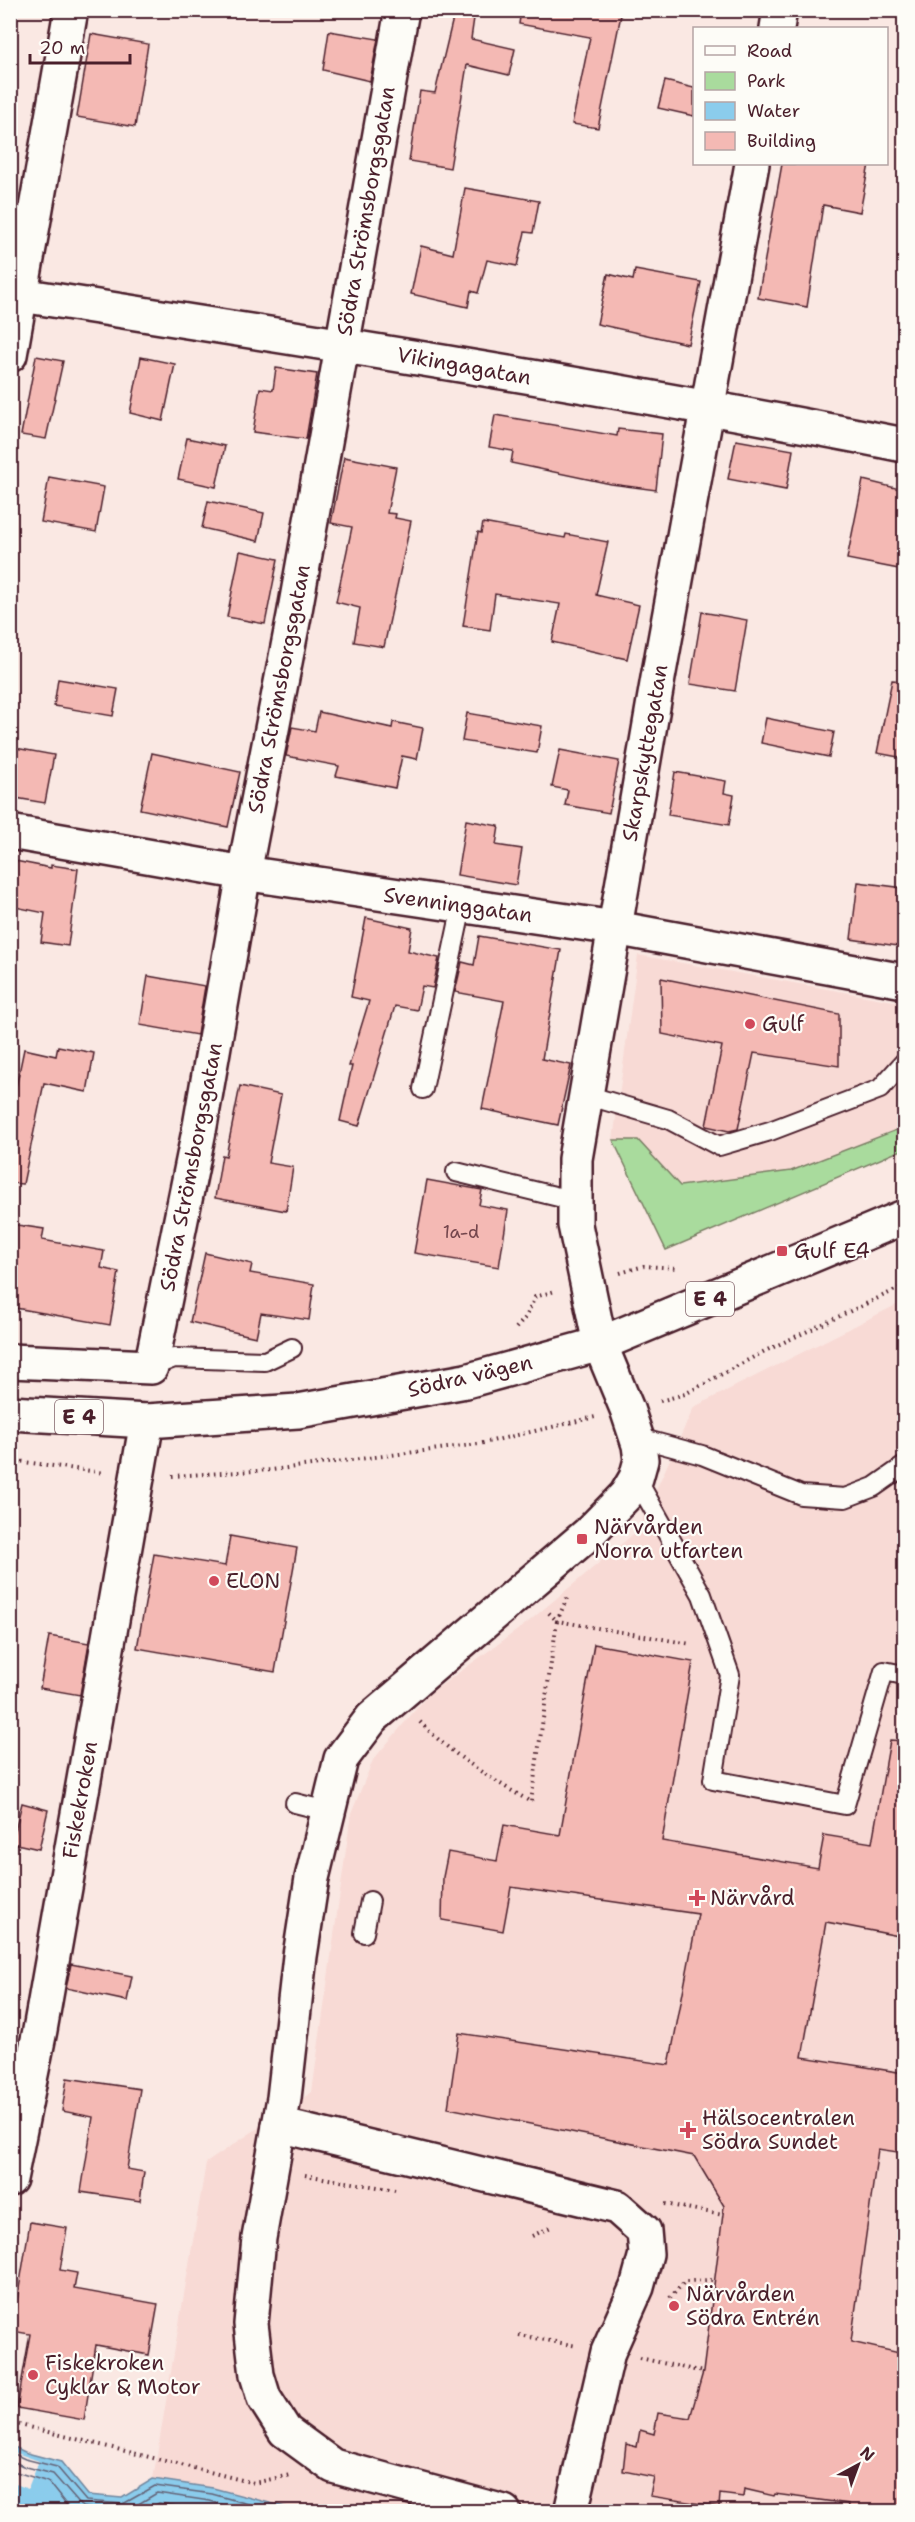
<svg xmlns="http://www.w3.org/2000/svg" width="915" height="2522" font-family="'Shantell Sans',sans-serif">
<rect width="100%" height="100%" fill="#fae8e3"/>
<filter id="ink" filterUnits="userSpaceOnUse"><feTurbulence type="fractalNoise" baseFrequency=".0167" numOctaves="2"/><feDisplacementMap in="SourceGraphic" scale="12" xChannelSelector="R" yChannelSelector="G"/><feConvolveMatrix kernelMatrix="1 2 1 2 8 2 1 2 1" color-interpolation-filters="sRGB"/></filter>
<g filter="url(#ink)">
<g fill="#f8dad5">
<path d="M638,955L904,1003V1149L666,1250L613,1140Z"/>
<path d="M904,1301V2511L300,2512L213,2488L153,2479L206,2163L312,2092L351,1814L373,1760L428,1695L527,1623L637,1531L694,1407Z"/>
</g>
<path fill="#a9db9d" stroke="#7a7d64" stroke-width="1.5" d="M904,1127V1149L666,1250L613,1140H638L680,1186L791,1171Z"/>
<path fill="#8bccec" stroke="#71879f" stroke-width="1.5" d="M10,2445L27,2453L61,2462L88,2495L122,2498L153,2479L213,2488L300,2511H11Z"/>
<path fill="#fae8e3" d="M11,2451L39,2461L28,2489L11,2482Z"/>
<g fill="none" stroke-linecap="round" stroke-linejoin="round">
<g stroke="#646478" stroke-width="1.5">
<path d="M10,2452L25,2459L57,2467L86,2501L123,2504L155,2486L212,2494L277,2512"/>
<path d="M10,2460L23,2466L53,2474L82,2507L117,2512"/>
<path d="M10,2470L48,2482L72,2512"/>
<path d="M125,2512L157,2493L210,2501L248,2512"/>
<path d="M144,2512L159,2503L214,2512"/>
</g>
</g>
<g fill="#f4b9b4" stroke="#4a1f2b" stroke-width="1.5">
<path d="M521,10H622L598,128L572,124L590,37L519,24Z"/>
<path d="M454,14L474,18L471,39L515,49L509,75L467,65L450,168L409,161L420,91L435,93Z"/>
<path d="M329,31L378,39L370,81L323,70Z"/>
<path d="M91,34L148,44L135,127L77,117Z"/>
<path d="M665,81L694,88V116L658,108Z"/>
<path d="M782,164H869L860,212L823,205L807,307L758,298Z"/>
<path d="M465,188L539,201L533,233L525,232L517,266L487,260L478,293L471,291L468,307L411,294L421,246L453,254Z"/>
<path d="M635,270L701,282L688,344L597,324L608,274L633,280Z"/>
<path d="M36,356L63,361L46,439L21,435Z"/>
<path d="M141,357L175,364L163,421L130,413Z"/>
<path d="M276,368L317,374L306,439L253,432L260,388L273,390Z"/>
<path d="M495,415L617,436L618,429L662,434L656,490L611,484L511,463L513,451L489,447Z"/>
<path d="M187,438L225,446L216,487L178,479Z"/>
<path d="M736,440L793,450L786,490L728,479Z"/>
<path d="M344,457L396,467L387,513L396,514L395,518L411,521L384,647L354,642L360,608L336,602L352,527L331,523Z"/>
<path d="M49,477L104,487L96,532L41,522Z"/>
<path d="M863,480L904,490V570L847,559Z"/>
<path d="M208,501L264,513L258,541L202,528Z"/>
<path d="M483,523L565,538L566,534L608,542L596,595L639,605L627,659L552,642L560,604L495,594L490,630L463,626L478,532L481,533Z"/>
<path d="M240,551L278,559L265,624L227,617Z"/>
<path d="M702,612L747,620L735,691L690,684Z"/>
<path d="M58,679L118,689L113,716L54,706Z"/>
<path d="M892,680L904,681V758L877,753Z"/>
<path d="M319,712L392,728L393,722L423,728L417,759L402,756L395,788L336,776L339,766L286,756L292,727L315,731Z"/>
<path d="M467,713L542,726L537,753L462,741Z"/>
<path d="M766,718L834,732L829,757L761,743Z"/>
<path d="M10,747L54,755L45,803L10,797Z"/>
<path d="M560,750L619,761L609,813L565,805L568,790L552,787Z"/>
<path d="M152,753L240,772L228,827L140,809Z"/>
<path d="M675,772L726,781L724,793L734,795L729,825L668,815Z"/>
<path d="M466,820L499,826L496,845L522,849L516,885L457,875Z"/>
<path d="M10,860L51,868V865L78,869L68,946L41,942L45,913L10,906Z"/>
<path d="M858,882L904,888V947L851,939Z"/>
<path d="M366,918L412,928L408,951L439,958L433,988L422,986L417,1010L395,1006L359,1126L340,1121L352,1066H349L369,1001L351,997Z"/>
<path d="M479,936L561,950L542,1059L571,1065L558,1125L482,1109L504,1001L455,992L462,962L474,965Z"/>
<path d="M148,976L205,986L197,1035L140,1025Z"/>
<path d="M661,978L839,1014V1066L754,1053L738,1129L729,1131L706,1126L722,1046L662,1034Z"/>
<path d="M58,1046L94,1053L87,1092L44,1083L23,1184L10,1183V1116L24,1049L56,1056Z"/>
<path d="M240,1086L281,1095L268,1163L293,1167L286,1211L215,1198L222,1155L226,1156Z"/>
<path d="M427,1180L482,1190L479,1205L508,1210L499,1267L414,1253Z"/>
<path d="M10,1224L44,1229L42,1240L104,1251L101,1268L119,1272L110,1325L10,1307Z"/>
<path d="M205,1253L252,1264L250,1273L314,1284L309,1320L261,1313L256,1337L190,1322Z"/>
<path d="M230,1536L297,1548L275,1672L137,1648L154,1554L225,1566Z"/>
<path d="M49,1636L89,1643L80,1695L40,1688Z"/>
<path d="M594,1644L693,1662L662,1841L818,1868L824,1835L872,1843L890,1740L904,1741V1937L826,1922L802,2057L904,2073V2153L878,2149L851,2342L904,2354V2511H848L849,2504L775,2494L774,2496L744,2489L743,2497L720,2494L719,2507L650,2496L654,2477L623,2471L626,2444L637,2447L640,2430L654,2434L658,2413L690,2418L703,2372L724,2206L694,2156L448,2108L459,2033L669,2065L698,1914L511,1887L503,1931L442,1920L443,1877L448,1852L497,1861L504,1825L560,1835Z"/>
<path d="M22,1803L48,1810L39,1849L12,1843Z"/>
<path d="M71,1964L132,1976L127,2001L66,1988Z"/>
<path d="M67,2078L140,2089L127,2169L144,2172L140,2201L81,2192L93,2117L62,2111Z"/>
<path d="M30,2222L67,2228L60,2270L77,2273L74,2289L158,2304L149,2355L96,2345L84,2420L17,2408L30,2334L12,2331Z"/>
</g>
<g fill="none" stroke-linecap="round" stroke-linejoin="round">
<defs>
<g id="service">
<path d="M423,1089L462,906"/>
<path d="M586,1095L668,1119L719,1146L770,1131L880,1089L904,1062"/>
<path d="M456,1172L575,1201"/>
<path d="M151,1367L174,1358L265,1361L292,1348"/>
<path d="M636,1437L702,1455L801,1495L845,1498L874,1487L904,1466"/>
<path d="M636,1478L702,1595L730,1675L713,1780L845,1805L884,1671L904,1675"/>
<path d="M295,1803L327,1811"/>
<path d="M364,1933L370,1901"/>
</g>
<g id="minor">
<path d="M777,28L780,10"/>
<path d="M21,295C316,341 611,387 904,445"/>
<path d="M10,355L71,10"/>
<path d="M10,832L244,873L615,928L904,981"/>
<path d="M10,1361L151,1367L200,1126L244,873L294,616L402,10"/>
<path d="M279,2125L617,2207L644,2231L646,2254L637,2287L608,2352L571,2512"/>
<path d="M10,2179L40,2030L147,1421"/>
<path d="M504,2512L333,2466L285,2431L264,2398L257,2375L251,2324L259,2238L284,2098L300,1956L312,1878L341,1759L372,1718L589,1533L626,1495L636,1478L641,1460L639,1445L627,1409L600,1344L575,1225V1159L658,678L752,164"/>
</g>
<path id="trunk" d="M10,1413L147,1421L298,1411L466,1381L600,1344L904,1217"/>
</defs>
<use href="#service" stroke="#4a1f2b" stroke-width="22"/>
<use href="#minor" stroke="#4a1f2b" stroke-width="38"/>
<use href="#trunk" stroke="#4a1f2b" stroke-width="38"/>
<g stroke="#4a1f2b" stroke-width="4" stroke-dasharray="1.5 4.5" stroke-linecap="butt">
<path d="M620,1273L644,1266L678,1268"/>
<path d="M516,1328L526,1317L535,1297L555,1291"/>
<path d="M660,1401L685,1394L765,1351L904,1286"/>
<path d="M10,1460L105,1473"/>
<path d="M172,1476L272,1470L479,1444L595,1417"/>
<path d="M567,1598L557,1621L691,1644"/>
<path d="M420,1722C452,1755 491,1779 531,1802L557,1621L548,1612"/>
<path d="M305,2175L395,2190"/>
<path d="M665,2204L723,2215"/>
<path d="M532,2236L553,2226"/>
<path d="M670,2298L685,2281L713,2280"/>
<path d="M519,2335L577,2346"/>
<path d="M640,2358L703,2372"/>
<path d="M10,2417L16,2424L254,2483L290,2475"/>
</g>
<use href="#service" stroke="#fdfcf7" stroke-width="18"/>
<use href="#minor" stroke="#fdfcf7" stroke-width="33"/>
<use href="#trunk" stroke="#fdfcf7" stroke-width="33"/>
</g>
</g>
<g fill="#d1495b" stroke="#fdfcf7" stroke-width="2">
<circle cx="750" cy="1024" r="6"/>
<rect x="776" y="1245" width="12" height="12" rx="3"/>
<rect x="576" y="1533" width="12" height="12" rx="3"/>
<circle cx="214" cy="1581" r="6"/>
<path d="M694 1889h6v6h6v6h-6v6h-6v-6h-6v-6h6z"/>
<path d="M685 2121h6v6h6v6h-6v6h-6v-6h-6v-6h6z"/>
<circle cx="674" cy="2306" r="6"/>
<circle cx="33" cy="2375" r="6"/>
</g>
<g text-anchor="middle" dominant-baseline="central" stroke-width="4.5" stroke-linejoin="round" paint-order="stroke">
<g font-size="18" fill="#74464d">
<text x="461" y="1232">1a-d</text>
</g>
<g fill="#fdfcf7" stroke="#806168" stroke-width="1.5">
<rect x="686" y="1282" width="48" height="34" rx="4.5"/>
<rect x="55" y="1400" width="48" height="34" rx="4.5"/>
</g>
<g font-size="20" font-weight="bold" fill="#4a1f2b">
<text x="710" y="1299">E 4</text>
<text x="79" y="1417">E 4</text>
</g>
<g font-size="21" fill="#4a1f2b" stroke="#fdfcf7">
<text transform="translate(366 211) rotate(-80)">Södra Strömsborgsgatan</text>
<text transform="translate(464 366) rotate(10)">Vikingagatan</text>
<text transform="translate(279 689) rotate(-79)">Södra Strömsborgsgatan</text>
<text transform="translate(645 753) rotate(-80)">Skarpskyttegatan</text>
<text transform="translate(458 905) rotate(8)">Svenninggatan</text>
<text transform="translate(191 1167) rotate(-79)">Södra Strömsborgsgatan</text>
<text transform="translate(470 1376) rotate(-13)">Södra vägen</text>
<text transform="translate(80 1800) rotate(-80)">Fiskekroken</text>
</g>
<g font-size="21" fill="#4a1f2b" stroke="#fdfcf7" text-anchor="start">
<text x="762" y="1024">Gulf</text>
<text x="794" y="1251">Gulf E4</text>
<text x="594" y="1527">Närvården<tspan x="594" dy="24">Norra utfarten</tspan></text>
<text x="226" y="1581">ELON</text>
<text x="710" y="1898">Närvård</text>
<text x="702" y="2118">Hälsocentralen<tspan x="702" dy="24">Södra Sundet</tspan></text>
<text x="686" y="2294">Närvården<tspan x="686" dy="24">Södra Entrén</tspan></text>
<text x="45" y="2363">Fiskekroken<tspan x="45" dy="24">Cyklar &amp; Motor</tspan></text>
</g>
</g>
<rect width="915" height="2522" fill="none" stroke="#fdfcf7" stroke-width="36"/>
<rect x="18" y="18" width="879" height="2486" fill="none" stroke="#4a1f2b" stroke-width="2" filter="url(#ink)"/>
<rect x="693" y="27" width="195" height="138" fill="#fdfcf7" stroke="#b5a4a5" stroke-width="1.5"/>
<rect x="705" y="46" width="30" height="9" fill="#fdfcf7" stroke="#b5a4a5" stroke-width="1.5"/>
<text x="747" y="57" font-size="18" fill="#4a1f2b">Road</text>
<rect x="705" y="72" width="30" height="18" fill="#a9db9d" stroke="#b5a4a5" stroke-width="1.5"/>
<text x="747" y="87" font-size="18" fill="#4a1f2b">Park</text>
<rect x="705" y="102" width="30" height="18" fill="#8bccec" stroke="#b5a4a5" stroke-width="1.5"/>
<text x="747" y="117" font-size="18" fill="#4a1f2b">Water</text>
<rect x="705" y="132" width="30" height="18" fill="#f4b9b4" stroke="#b5a4a5" stroke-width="1.5"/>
<text x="747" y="147" font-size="18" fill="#4a1f2b">Building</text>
<g transform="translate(858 2465) rotate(41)" stroke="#fdfcf7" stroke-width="4.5" paint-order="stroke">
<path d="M0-4.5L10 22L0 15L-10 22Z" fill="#4a1f2b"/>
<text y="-9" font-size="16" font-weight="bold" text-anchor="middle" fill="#4a1f2b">N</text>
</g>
<path d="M30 54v9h100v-9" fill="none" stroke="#4a1f2b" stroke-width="3"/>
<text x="39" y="54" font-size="18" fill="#4a1f2b" stroke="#fdfcf7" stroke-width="4.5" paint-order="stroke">20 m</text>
</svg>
